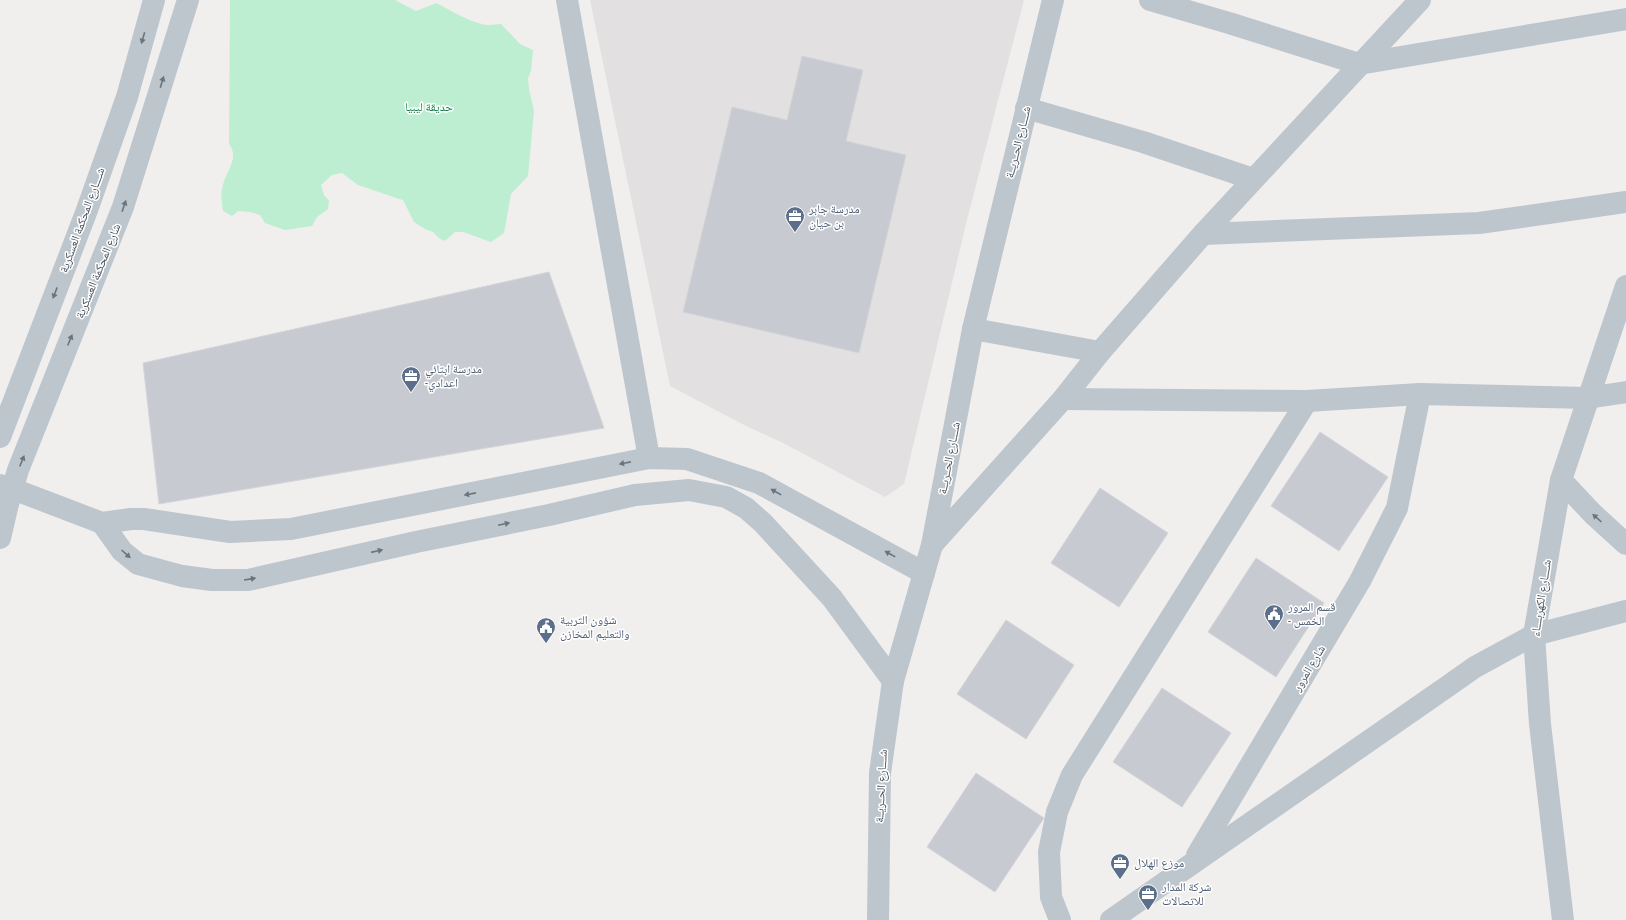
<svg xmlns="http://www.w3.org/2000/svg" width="1626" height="920" font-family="'Roboto Condensed','Noto Naskh Arabic',sans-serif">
<rect width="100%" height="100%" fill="#f1eeee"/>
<path fill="#e2e0e0" d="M590,0H1024L966,224L904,484L885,497L781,442L746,426L670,386Z"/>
<path fill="#bdeed1" d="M230,0H395L416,11L436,3C451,10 465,20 482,24C487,26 495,24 501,24L520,44L533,50L531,71L528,78L529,89L534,111L528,176L511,194L504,233L491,242L463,232H455L445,241L439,238L433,232L425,229L414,222L403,200L399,199L358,185L342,173L332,175L321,185L324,195L329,201L328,209L317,217L312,226L285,230L265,223L260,215L250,212L238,211L232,216L223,211C222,202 220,194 223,185C226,171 240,158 229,144Z"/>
<g fill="#c8cad1" stroke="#d3d5da">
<path d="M802,56L863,70L846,141L906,155L859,353L683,312L732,107L787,120Z"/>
<path d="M549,272L604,428L159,504L143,363Z"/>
<path d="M1320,432L1388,477L1339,551L1271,506Z"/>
<path d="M1100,488L1168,533L1119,607L1051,563Z"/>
<path d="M1256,558L1324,603L1276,677L1208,632Z"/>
<path d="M1006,620L1074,665L1026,739L957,694Z"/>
<path d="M1162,688L1231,733L1182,807L1113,762Z"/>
<path d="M976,773L1044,818L995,892L927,847Z"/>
</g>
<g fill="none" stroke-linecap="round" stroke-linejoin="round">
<g stroke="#bdc6cd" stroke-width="22">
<path d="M567,0L649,458"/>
<path d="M1150,0L1229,23L1359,64L1626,19"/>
<path d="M1026,108L1143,142L1253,179"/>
<path d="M1203,234L1479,223L1626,202"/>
<path d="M973,329L1100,352"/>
<path d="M1063,399L1307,401L1420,394L1587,398L1626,392"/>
<path d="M0,437L87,210L127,97L154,0"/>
<path d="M0,485L13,489L102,523L131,519H144L230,532L291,529L649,458L687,459L759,483L924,573"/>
<path d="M102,523L122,551L138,564L182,576L212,580H248L416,542L549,515L635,495L689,490L726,497L746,508L763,523L832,598L893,681"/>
<path d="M0,538L8,504L18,470L123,207L188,0"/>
<path d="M932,545L1063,399L1100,352L1203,234L1420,0"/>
<path d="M1197,855L1360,581L1397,508L1420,394"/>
<path d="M878,920L880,773L893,681L932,545L973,329L1053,0"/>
<path d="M1060,920L1051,897L1049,852L1057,812L1072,775L1307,401"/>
<path d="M1111,920L1448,686L1475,667L1534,635L1626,611"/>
</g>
<g stroke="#bdc6cd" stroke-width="22">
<path d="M1561,480L1593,514L1626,544"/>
<path d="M1563,920L1540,724L1534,635L1561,480L1626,286"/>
</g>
</g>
<defs><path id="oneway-solid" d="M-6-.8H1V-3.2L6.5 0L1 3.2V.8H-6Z"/></defs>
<g fill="#6a747e">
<use href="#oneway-solid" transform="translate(143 38) rotate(106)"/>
<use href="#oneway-solid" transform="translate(162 82) rotate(-73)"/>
<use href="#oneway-solid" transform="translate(124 206) rotate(-71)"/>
<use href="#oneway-solid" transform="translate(55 293) rotate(111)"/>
<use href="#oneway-solid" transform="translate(70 340) rotate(-68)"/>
<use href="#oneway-solid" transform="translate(22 461) rotate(-68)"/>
<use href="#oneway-solid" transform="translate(625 463) rotate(169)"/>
<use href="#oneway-solid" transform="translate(776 492) rotate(-151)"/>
<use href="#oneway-solid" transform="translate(470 494) rotate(169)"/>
<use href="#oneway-solid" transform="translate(1597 518) rotate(-138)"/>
<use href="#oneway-solid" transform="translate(504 524) rotate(-12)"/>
<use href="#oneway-solid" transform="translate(377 551) rotate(-13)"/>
<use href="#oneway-solid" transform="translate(126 554) rotate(42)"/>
<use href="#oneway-solid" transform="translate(890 554) rotate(-151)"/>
<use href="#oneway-solid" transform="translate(250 579) rotate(-9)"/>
</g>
<defs>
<symbol id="office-pin" viewBox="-11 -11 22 30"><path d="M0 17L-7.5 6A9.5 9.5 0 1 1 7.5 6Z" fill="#5c6f8a" stroke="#fff"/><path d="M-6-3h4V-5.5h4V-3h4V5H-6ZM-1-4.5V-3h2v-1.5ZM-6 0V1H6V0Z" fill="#fff"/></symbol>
<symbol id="civic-pin" viewBox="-11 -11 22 30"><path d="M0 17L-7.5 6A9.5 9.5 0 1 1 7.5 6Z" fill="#5c6f8a" stroke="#fff"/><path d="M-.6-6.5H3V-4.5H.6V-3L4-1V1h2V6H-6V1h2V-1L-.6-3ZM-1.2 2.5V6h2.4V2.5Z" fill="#fff"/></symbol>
</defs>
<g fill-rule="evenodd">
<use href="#office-pin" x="784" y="205" width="22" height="30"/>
<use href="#office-pin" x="400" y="365" width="22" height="30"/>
<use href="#civic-pin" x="1263" y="603" width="22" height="30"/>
<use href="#civic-pin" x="535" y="616" width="22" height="30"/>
<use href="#office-pin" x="1109" y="852" width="22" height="30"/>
<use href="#office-pin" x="1137" y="883" width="22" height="30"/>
</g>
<g text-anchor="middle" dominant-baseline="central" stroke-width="3" stroke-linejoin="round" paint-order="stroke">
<g font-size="12" fill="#187d4c" stroke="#fff">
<text x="429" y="107">حديقة ليبيا</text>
</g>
<g font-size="12" fill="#47515c" stroke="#fff">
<text transform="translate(1018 142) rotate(-76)">شــــارع الحــريــة</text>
<text transform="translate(82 220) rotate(-70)">شــــارع المحكمة العسكرية</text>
<text transform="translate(98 271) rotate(-68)">شارع المحكمة العسكرية</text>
<text transform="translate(949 458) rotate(-79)">شــــارع الحــريــة</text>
<text transform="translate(1541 598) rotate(-81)">شــــارع الكهربــــاء</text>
<text transform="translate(1309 668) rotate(-59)">شارع المرور</text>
<text transform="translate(881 786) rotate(-87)">شــــارع الحــريــة</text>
</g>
<g font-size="12" fill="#4e5e75" stroke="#fff" text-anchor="start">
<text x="809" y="209">مدرسة جابر<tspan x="809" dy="14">بن حيان</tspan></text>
<text x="425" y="369">مدرسة ابتائي<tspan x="425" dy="14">-اعدادي</tspan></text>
<text x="1288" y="607">قسم المرور<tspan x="1288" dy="14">- الخمس</tspan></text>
<text x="560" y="620">شؤون التربية<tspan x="560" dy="14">والتعليم المخازن</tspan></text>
<text x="1134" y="863">موزع الهلال</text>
<text x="1162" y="887">شركة المدار<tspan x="1162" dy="14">للاتصالات</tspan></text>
</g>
</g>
</svg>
